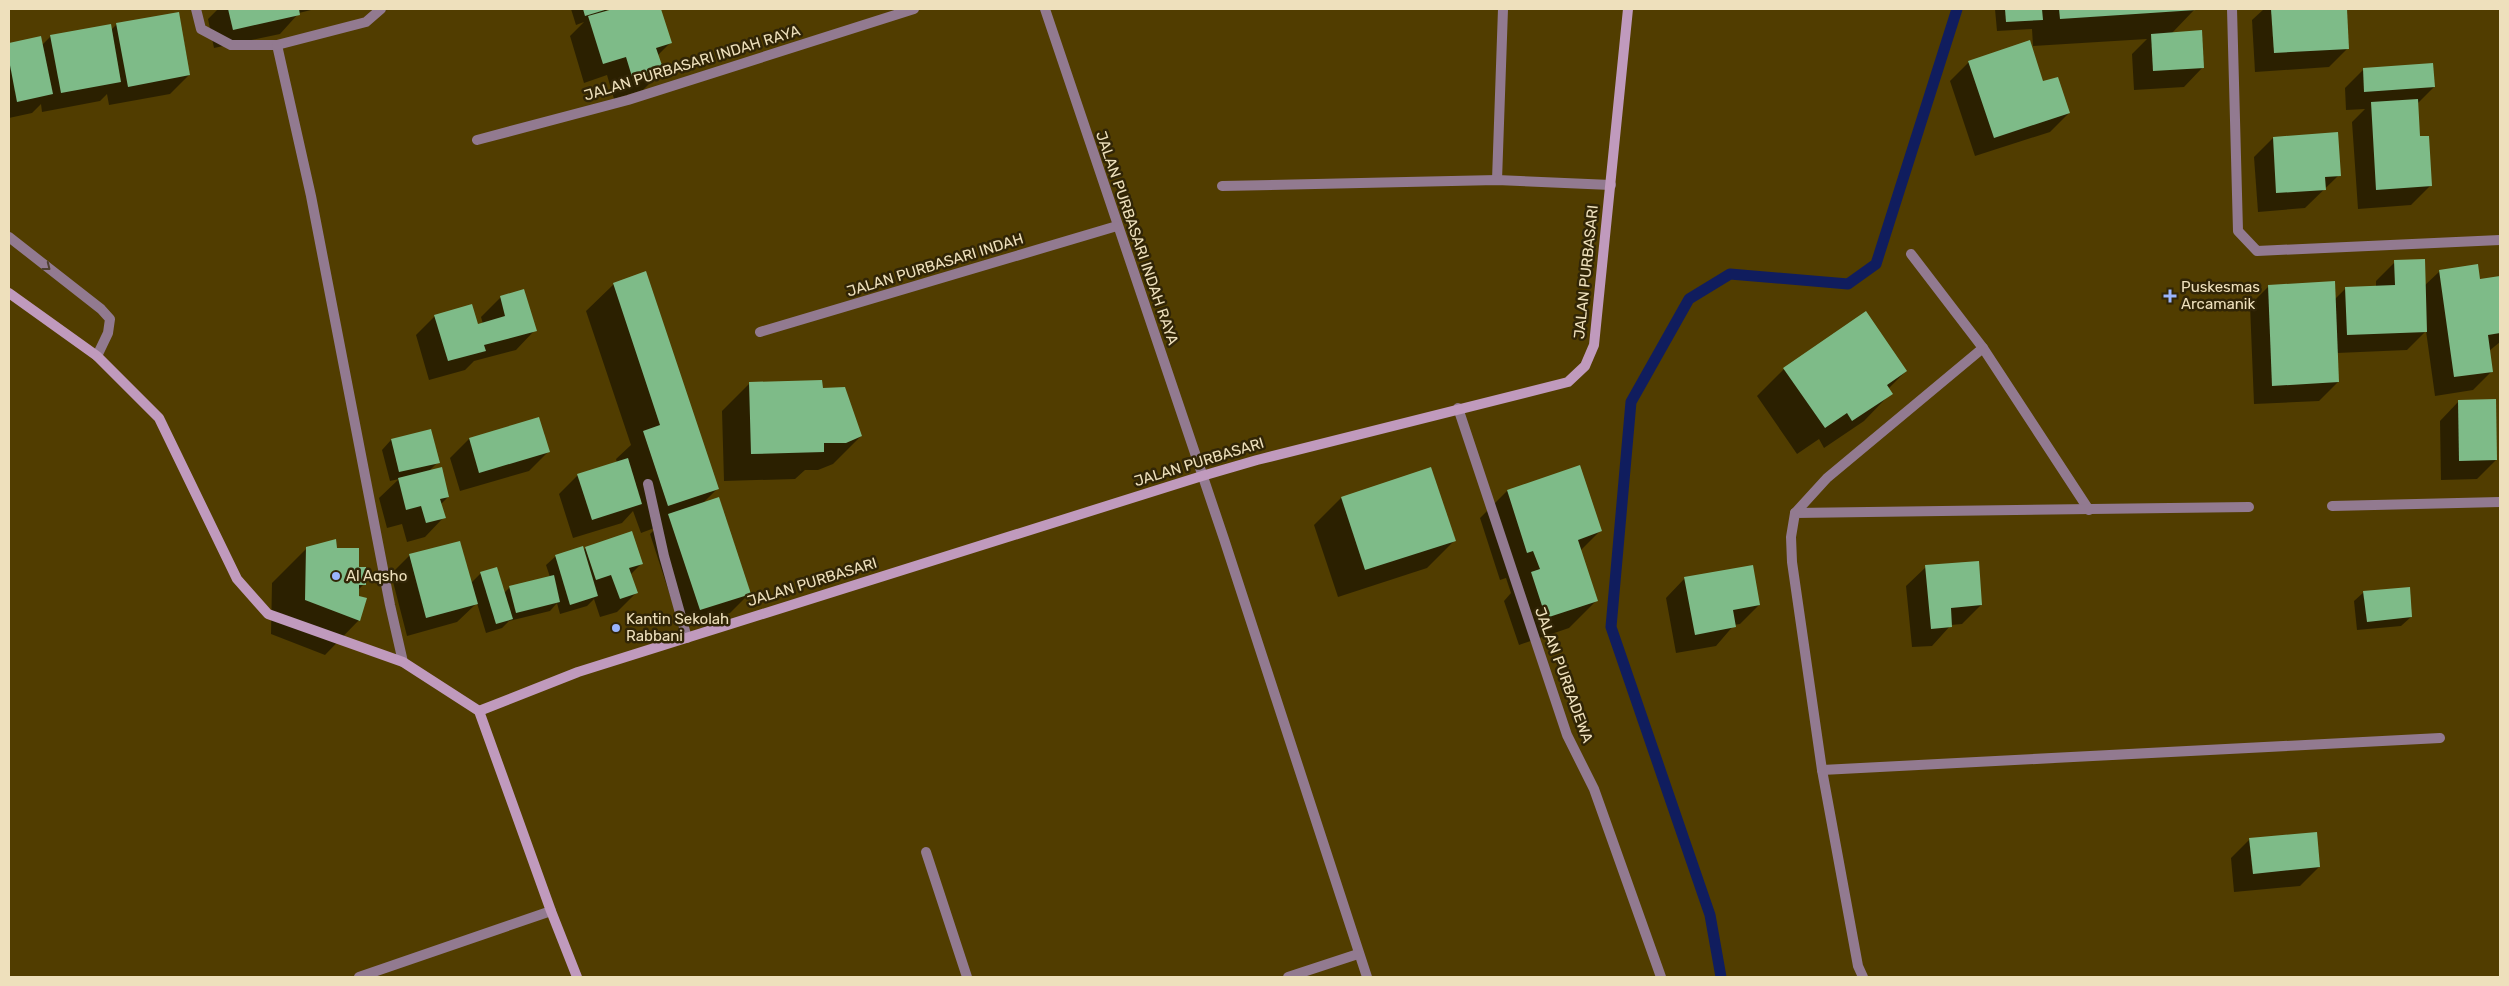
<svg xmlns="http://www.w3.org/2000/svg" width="2509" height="986" font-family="Rubik,sans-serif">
<rect width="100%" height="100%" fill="#513d00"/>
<g fill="#0007">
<path d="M218,9H315L299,13L280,34L214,48L208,19Z"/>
<path d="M571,9H609L605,12L617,9H660L670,43L657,56L662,71L643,90L614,99L607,75L584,83L570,36L584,22L576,25Z"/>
<path d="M1995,9H2195L2172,33L2203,67L2184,87L2134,90L2132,54L2147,39L2033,46L2032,29L1997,31Z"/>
<path d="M2264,9H2346L2348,48L2329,67L2255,72L2252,20Z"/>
<path d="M117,24L189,75L170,94L109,105L107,94L100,101L42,112L41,104L32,113L9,118V44L40,37L42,45L51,36L110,31Z"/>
<path d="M1969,62L2043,82L2069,113L2050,132L1975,156L1950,81Z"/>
<path d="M2364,69L2434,87L2417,104L2419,138L2430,186L2411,205L2358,209L2352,122L2365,109L2346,110L2345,88Z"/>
<path d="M2273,138L2339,175L2305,208L2258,212L2254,157Z"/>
<path d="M2395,262L2424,286L2440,271L2479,280L2500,277V342L2489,351L2492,371L2473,390L2435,396L2426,331L2407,350L2337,353L2338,382L2319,401L2254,404L2250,305L2269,286L2335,299L2346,288L2376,287V281Z"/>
<path d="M614,284L717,489L702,504L749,594L730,613L681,629L650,534L657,527L641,533L633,511L622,523L573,538L559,494L578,475L617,463L616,459L631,445L586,311Z"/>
<path d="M524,291L535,330L516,350L474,361L465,370L429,380L416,335L435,316L477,325L483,324L481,317L500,298Z"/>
<path d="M1784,369L1906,371L1888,389L1891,393L1864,421L1824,448L1819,439L1797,454L1757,396Z"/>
<path d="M750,383L822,389L861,436L833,464L818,470H805L795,479L724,481L722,411Z"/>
<path d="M2459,401L2496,460L2477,479L2441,480L2440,421Z"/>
<path d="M538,418L548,452L529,471L460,491L450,458L469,439Z"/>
<path d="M430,430L438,462L428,472L448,497L441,504L444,517L425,537L407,542L402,524L387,528L379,498L399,479L390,481L382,450L391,440Z"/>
<path d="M1507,491L1600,531L1580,551L1597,600L1569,628L1519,645L1504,601L1511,593L1506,578L1500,580L1480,518Z"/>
<path d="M1341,498L1455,540L1427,568L1338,597L1314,525Z"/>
<path d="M307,548L336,550L358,568L364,584L357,591L359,620L325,655L271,634L272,583Z"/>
<path d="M586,548L642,563L630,575L636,593L617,612L600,617L594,599L587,606L560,614L557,603L550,611L509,621L502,628L486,633L477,603L457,622L407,636L391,574L410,555L471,583L481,573L504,593L510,587L550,577L546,565L556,556L583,551Z"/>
<path d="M1926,567L1981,605L1962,624L1951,625L1932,646L1912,647L1906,586Z"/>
<path d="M1685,578L1759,605L1740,624L1734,625L1716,646L1676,653L1666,598Z"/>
<path d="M2364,592L2411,617L2401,626L2357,630L2354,601Z"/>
<path d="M2250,839L2319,867L2300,886L2234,892L2231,858Z"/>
</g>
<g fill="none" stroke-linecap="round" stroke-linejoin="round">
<path stroke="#101d5e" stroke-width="11" d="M1721,977L1710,915L1611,627L1631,402L1689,299L1730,274L1848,284L1876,264L1957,9"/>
</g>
<g fill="#7ebb88">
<path d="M228,9H299L300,15L233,30Z"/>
<path d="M583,9H608L585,16Z"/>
<path d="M613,9H661L672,43L656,48L664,71L633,80L626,57L603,64L588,16Z"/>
<path d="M2005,9H2042L2043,20L2006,22Z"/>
<path d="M2059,9H2196V10L2060,19Z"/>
<path d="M2271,9H2347L2349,49L2274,53Z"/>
<path d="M179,12L190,75L128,87L116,23Z"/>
<path d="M111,24L121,82L61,93L50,35Z"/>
<path d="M2202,30L2204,68L2153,71L2151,34Z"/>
<path d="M41,36L53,94L17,102L9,60V43Z"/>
<path d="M2030,40L2043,81L2058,77L2070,113L1994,138L1968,61Z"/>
<path d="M2433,63L2435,87L2364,92L2363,68Z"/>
<path d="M2418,99L2420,136H2429L2432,186L2376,190L2371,102Z"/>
<path d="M2338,132L2341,176L2325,177L2326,190L2276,193L2273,137Z"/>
<path d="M2425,259L2427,332L2347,335L2345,287L2395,285L2394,260Z"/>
<path d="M2478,264L2480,279L2500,276V333L2488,335L2493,372L2454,377L2439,270Z"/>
<path d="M646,271L719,489L668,506L643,431L660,425L613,283Z"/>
<path d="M2335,281L2339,382L2272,386L2268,285Z"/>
<path d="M524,289L537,331L484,345L486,351L448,361L434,315L472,304L478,324L505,316L500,296Z"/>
<path d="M1866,311L1907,371L1887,385L1893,394L1852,421L1847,413L1825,428L1783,368Z"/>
<path d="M822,380L823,388L845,387L862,436L846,443H824V452L751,454L749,382Z"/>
<path d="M2496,399L2497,460L2459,461L2458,400Z"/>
<path d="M539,417L550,452L479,473L469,438Z"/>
<path d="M431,429L440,463L399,472L391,439Z"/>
<path d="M628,458L642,504L592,520L577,474Z"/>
<path d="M1580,465L1602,531L1578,540L1598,601L1546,618L1531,572L1540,569L1533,551L1527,553L1507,490Z"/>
<path d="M442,467L449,497L440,499L446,518L426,523L421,506L406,510L398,478Z"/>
<path d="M1431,467L1456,541L1365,570L1341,497Z"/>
<path d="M719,497L751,594L700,610L668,514Z"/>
<path d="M632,531L643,564L629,568L638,593L620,599L611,575L596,580L585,547Z"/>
<path d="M336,539L337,548H359V567H366V585H359V596L367,598L360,621L305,600L306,547Z"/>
<path d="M460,541L478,604L426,618L409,554Z"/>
<path d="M583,546L598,596L570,605L555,555Z"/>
<path d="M1979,561L1982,605L1951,608L1952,627L1931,629L1925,565Z"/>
<path d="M1753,565L1760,605L1733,610L1736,627L1695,635L1684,577Z"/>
<path d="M497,567L513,619L496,624L480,572Z"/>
<path d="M554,575L560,602L516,613L509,586Z"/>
<path d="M2410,587L2412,617L2367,622L2363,591Z"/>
<path d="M2317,832L2320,867L2253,874L2249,838Z"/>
</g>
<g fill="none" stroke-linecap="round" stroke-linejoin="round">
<g stroke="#927a90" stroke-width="10">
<path d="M9,237L101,309L110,319L108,333L97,356"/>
<path d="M648,484L664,556L687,638"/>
</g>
<g stroke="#927a90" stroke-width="10">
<path d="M196,9L201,29L231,45H277L311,196L390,605L403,662"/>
<path d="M1045,9L1224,539L1367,977"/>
<path d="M2232,9L2238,231L2257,251L2500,240"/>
<path d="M277,45L366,22L381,9"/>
<path d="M477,140L628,100L914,9"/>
<path d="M1497,180L1503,9"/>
<path d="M1222,186L1497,180L1611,185"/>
<path d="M1911,254L1983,348L2089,510"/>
<path d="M760,332L1117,226"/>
<path d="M1458,408L1567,735L1594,789L1661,977"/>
<path d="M2332,506L2500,502"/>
<path d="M1795,513L1827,478L1983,348"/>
<path d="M1822,770L2440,738"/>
<path d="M926,852L967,977"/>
<path d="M359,977L551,911"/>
<path d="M1288,977L1358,954"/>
<path d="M1863,977L1858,966L1822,770L1792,562L1791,537L1795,513L2249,507"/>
</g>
<g stroke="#c09abd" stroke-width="10">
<path d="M9,293L97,356L159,418L237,579L268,614L403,662L479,711L551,911L577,977"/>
<path d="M479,711L578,672L1202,476L1257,460L1568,382L1585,366L1594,345L1628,9"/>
</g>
</g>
<defs><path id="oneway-chevron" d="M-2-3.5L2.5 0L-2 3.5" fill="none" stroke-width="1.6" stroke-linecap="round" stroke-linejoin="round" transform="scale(1.25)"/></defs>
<use stroke="#4e3f2f" href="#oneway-chevron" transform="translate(47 267) rotate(38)"/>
<g fill="#9ab5fd" stroke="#312506" stroke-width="2">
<path d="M2167.5 288.5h5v5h5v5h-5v5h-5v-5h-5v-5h5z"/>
<circle cx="336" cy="576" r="5"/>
<circle cx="616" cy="628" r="5"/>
</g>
<g text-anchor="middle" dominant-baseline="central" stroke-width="5" stroke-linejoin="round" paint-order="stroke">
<g font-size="15" fill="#eee0bc" stroke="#312506">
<text transform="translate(692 63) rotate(-17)">JALAN PURBASARI INDAH RAYA</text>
<text transform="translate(1137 238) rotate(71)">JALAN PURBASARI INDAH RAYA</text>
<text transform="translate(935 265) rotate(-17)">JALAN PURBASARI INDAH</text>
<text transform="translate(1586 272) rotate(-84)">JALAN PURBASARI</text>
<text transform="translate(1199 462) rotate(-17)">JALAN PURBASARI</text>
<text transform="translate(812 582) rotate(-17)">JALAN PURBASARI</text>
<text transform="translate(1564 675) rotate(70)">JALAN PURBADEWA</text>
</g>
<g font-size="15" fill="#eee0bc" stroke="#312506" text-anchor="start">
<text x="2181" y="287">Puskesmas<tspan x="2181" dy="17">Arcamanik</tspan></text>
<text x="346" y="576">Al Aqsho</text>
<text x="626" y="619">Kantin Sekolah<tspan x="626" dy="17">Rabbani</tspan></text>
</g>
</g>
<rect width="2509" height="986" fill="none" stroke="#eee0bc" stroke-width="20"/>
</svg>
